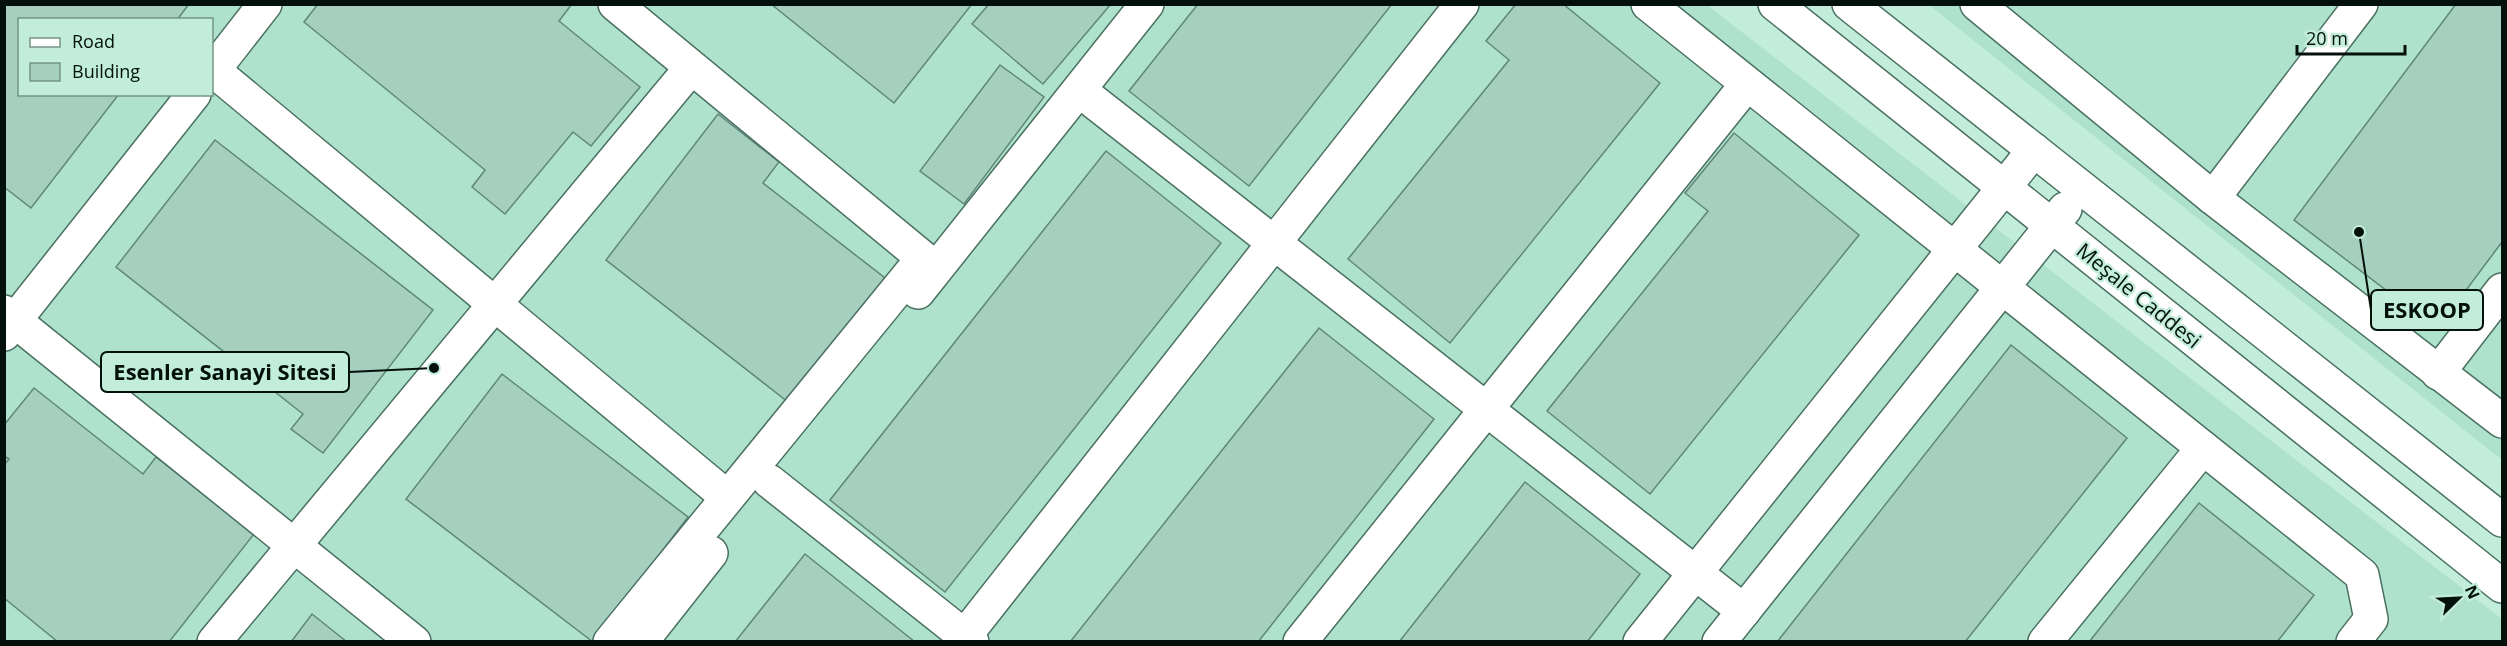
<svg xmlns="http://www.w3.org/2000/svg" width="2507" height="646" font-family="'Open Sans',sans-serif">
<rect width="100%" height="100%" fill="#c2eddb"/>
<g fill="#afe2cd" fill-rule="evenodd">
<path d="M4,5H1707L2502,619V641H5ZM20,20H212V94H20Z"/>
<path d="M1929,5H2502V460Z"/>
</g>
<g fill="#a5cfbe" stroke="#608778" stroke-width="1.5">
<path d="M4,4H189L177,20H20V94H119L31,208L4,187Z"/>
<path d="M318,4H572L559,21L640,87L591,146L573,132L505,214L472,187L485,170L304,22Z"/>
<path d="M771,4H972L894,103Z"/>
<path d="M989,4H1111L1043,84L972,24Z"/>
<path d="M1198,4H1392L1249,186L1129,91Z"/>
<path d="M1516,4H1563L1660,83L1450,343L1348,259L1509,60L1486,41Z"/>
<path d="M2456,4H2502V242L2437,329L2294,220Z"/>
<path d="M1000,65L1044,97L964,204L920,171Z"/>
<path d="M718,114L779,162L763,183L885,278L788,402L606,260Z"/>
<path d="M1734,133L1859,235L1650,494L1547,411L1708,211L1685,193Z"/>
<path d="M215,140L433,310L323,453L291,429L303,414L116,267Z"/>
<path d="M1106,151L1221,243L945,592L830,500Z"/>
<path d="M1319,328L1434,419L1258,642H1070Z"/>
<path d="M2011,345L2127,438L1965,642H1777Z"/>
<path d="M502,374L688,517L593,642L406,499Z"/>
<path d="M34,388L143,474L156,457L254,534L169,642H58L4,598V465L9,459L4,456V425Z"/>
<path d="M1525,482L1640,574L1587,642H1399Z"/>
<path d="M2199,503L2314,595L2277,642H2089Z"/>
<path d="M805,554L915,642H735Z"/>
<path d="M312,614L347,642H291Z"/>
</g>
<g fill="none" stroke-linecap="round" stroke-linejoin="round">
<defs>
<g id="minor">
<path d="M1648,4L2362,575L2371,619L2353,642"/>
<path d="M1775,4L2502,586"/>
<path d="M1849,4L2502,520"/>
<path d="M1977,4L2213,198L2502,421"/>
<path d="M213,70L727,497"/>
<path d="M212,72L265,4"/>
<path d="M1079,90L1744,611"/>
<path d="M2213,198L2361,4"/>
<path d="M918,292L1147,4"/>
<path d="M4,312L414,642"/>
<path d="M4,334L194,94"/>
<path d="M2438,373L2502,290"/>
<path d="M769,481L972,642"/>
<path d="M214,642L691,68"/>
<path d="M610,642L923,258L615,4"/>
<path d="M641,642L711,553"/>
<path d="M960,642L1462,4"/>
<path d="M1300,642L1747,84"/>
<path d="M1640,642L2034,150"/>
<path d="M1719,642L2065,209"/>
<path d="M2045,642L2203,448"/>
</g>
</defs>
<use href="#minor" stroke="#497061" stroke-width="36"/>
<use href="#minor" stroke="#fff" stroke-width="33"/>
</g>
<g text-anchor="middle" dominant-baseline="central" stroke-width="4.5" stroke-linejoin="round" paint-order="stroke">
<g font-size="21" fill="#03100b" stroke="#c2eddb">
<text transform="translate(2139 295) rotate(39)">Meşale Caddesi</text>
</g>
</g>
<path fill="none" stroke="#03100b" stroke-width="2" d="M2359 232L2371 310M434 368L349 372"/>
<g fill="#03100b" stroke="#c2eddb" stroke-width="2">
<circle cx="2359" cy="232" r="6"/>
<circle cx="434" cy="368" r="6"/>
</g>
<g fill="#c2eddb" stroke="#03100b" stroke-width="2">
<rect x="2371" y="290" width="112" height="40" rx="6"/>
<rect x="101" y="352" width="248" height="40" rx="6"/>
</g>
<g font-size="22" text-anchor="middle" font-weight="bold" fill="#03100b">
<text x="2427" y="318">ESKOOP</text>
<text x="225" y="380">Esenler Sanayi Sitesi</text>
</g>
<rect width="2507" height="646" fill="none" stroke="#03100b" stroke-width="12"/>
<rect x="18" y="18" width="195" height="78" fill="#c2eddb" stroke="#769588" stroke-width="1.5"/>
<rect x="30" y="38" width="30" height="9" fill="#ffffff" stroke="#769588" stroke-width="1.5"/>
<text x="72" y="48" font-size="18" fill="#03100b">Road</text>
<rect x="30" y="63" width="30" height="18" fill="#a5cfbe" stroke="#769588" stroke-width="1.5"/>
<text x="72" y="78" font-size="18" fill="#03100b">Building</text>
<g transform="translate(2459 598) rotate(66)" stroke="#c2eddb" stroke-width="4.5" paint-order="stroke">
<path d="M0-4.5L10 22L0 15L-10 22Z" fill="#03100b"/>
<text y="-9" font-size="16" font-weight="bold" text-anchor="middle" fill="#03100b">N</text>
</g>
<path d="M2297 45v9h108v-9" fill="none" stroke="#03100b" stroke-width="3"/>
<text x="2306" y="45" font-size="18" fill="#03100b" stroke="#c2eddb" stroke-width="4.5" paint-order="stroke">20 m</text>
</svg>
